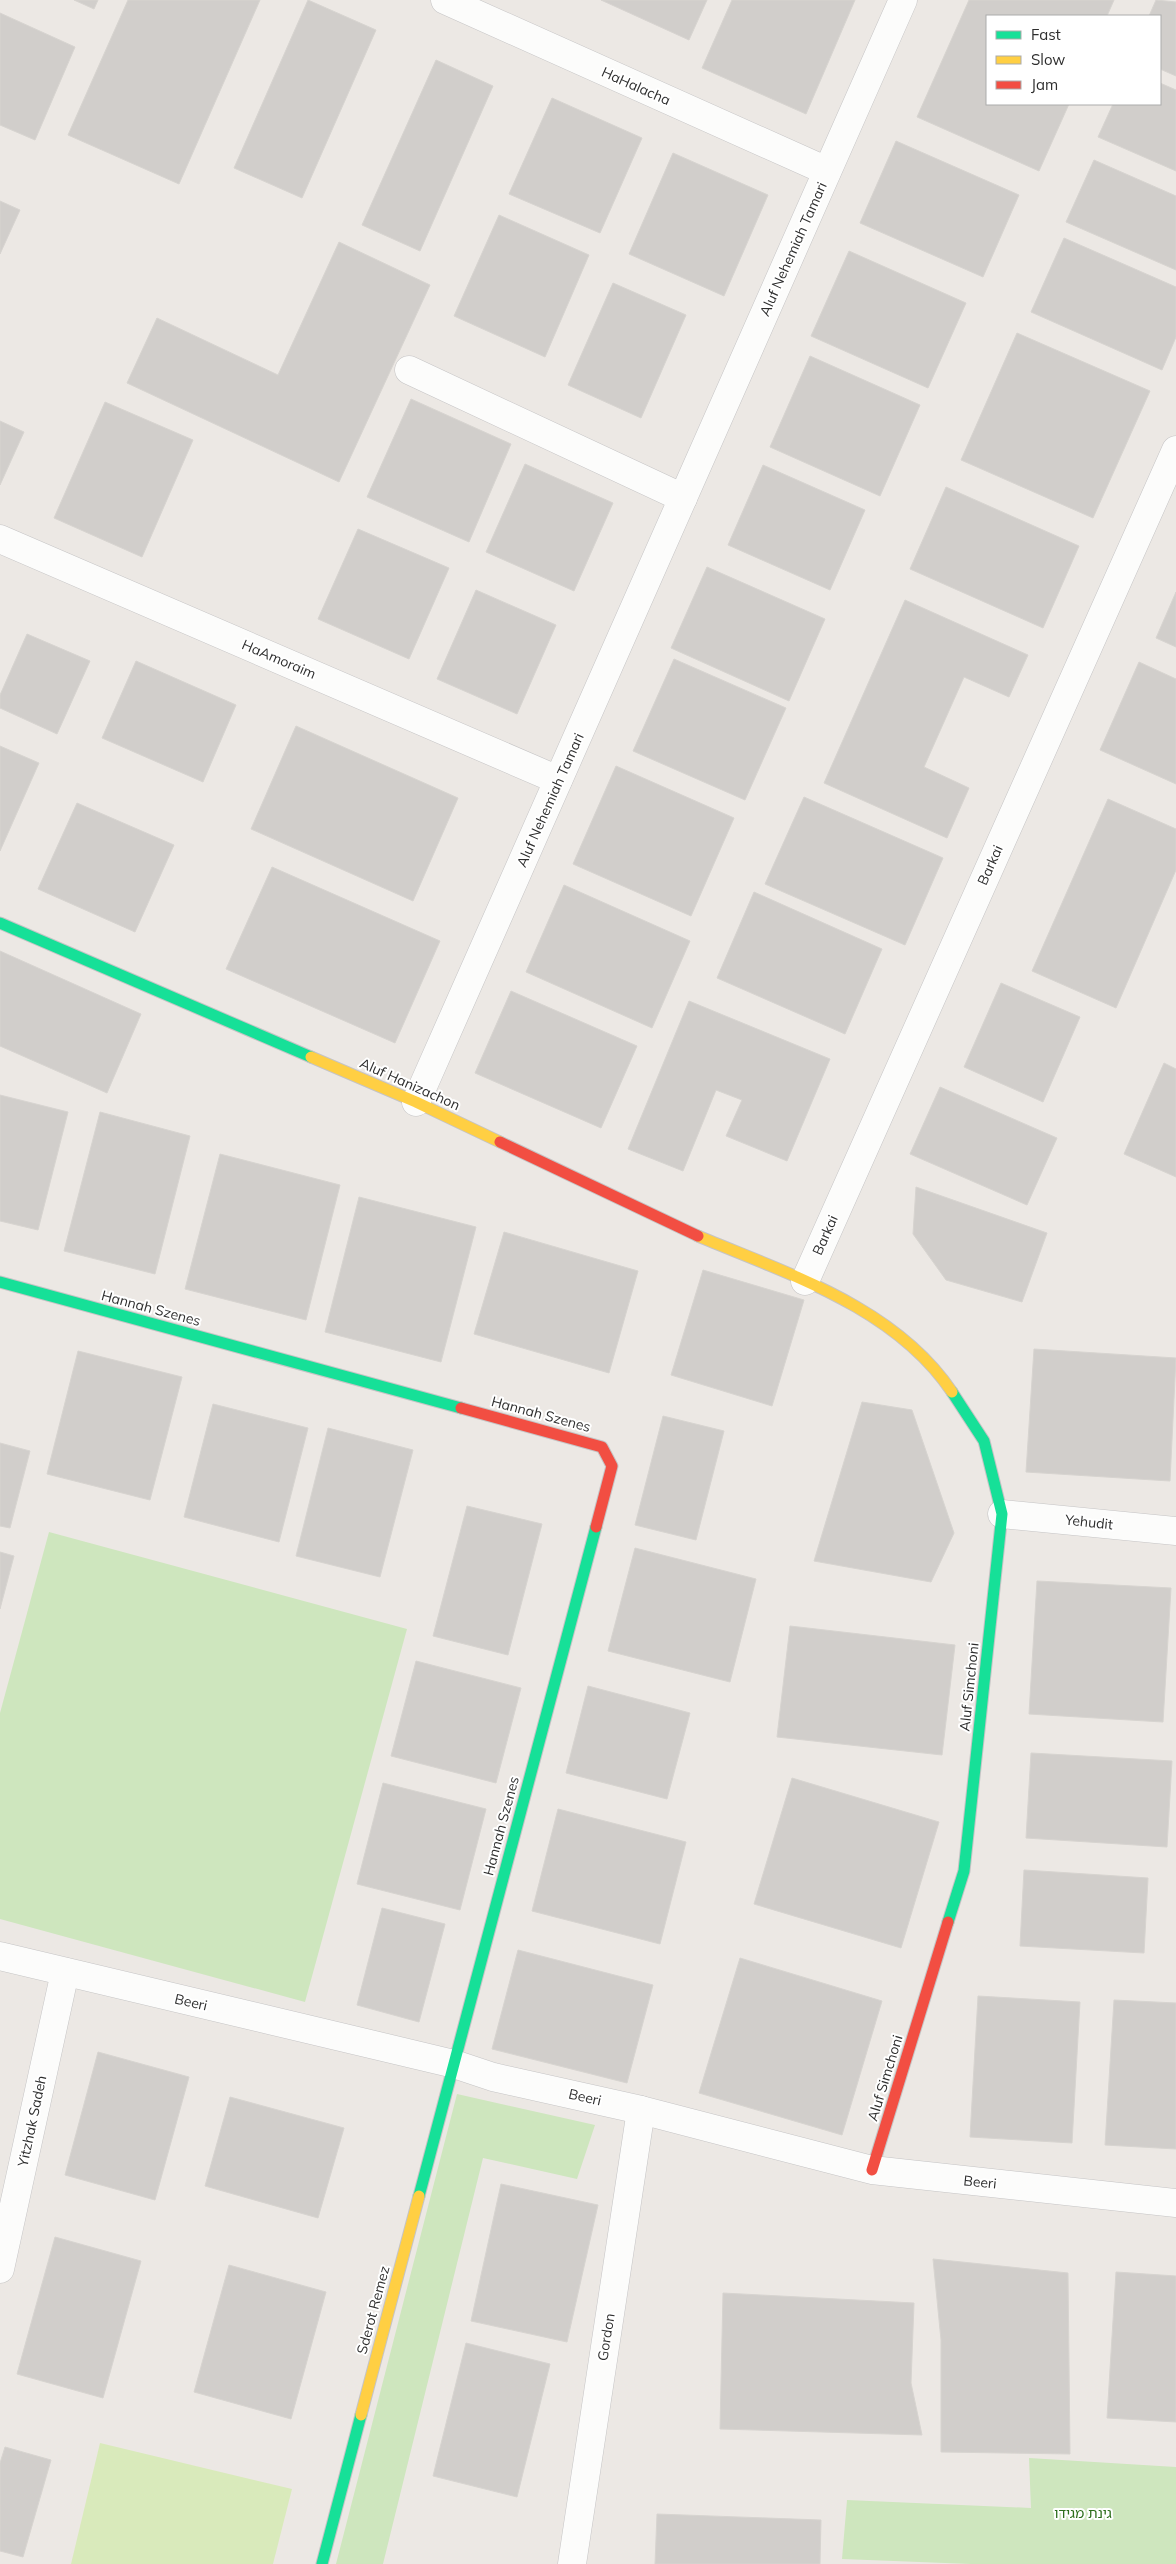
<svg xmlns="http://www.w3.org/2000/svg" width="1176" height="2564" font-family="Mulish,'Noto Sans Hebrew',sans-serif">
<rect width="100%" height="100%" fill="#ece8e4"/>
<g fill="#cee6be">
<path d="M49,1532L407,1629L305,2002L0,1919V1713Z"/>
<path d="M457,2094L595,2125L577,2179L483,2158L383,2564H336Z"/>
<path d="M1029,2458L1176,2467V2564H971L842,2559L847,2500L1031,2508Z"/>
</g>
<path fill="#d9eabb" d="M100,2443L292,2489L273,2564H71Z"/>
<g fill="#d1cecb" stroke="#d7d4d0">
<path d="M74,0H98L94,9Z"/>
<path d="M128,0H260L179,184L68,135Z"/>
<path d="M308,0L376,30L302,198L234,168Z"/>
<path d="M601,0H707L689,40Z"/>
<path d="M732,0H855L806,114L702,68Z"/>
<path d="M969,0H1114L1107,16H987V104H1069L1039,171L917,117Z"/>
<path d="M1156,0L1176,2V76L1160,69V16H1149Z"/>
<path d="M0,13L75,47L35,140L0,125Z"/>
<path d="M436,60L493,86L420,251L362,225Z"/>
<path d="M1160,83L1176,90V171L1098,137L1113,104H1160Z"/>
<path d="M552,98L642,138L600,233L509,194Z"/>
<path d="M896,141L1019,195L983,277L860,223Z"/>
<path d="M673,153L768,195L724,296L629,254Z"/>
<path d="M1094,160L1176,196V270L1066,222Z"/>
<path d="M0,201L20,210L0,254Z"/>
<path d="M499,215L589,255L545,357L454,316Z"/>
<path d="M1064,238L1176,287V337L1162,370L1031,312Z"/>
<path d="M339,242L430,285L339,482L127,383L157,318L278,375Z"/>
<path d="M849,251L966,303L928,388L811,336Z"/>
<path d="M613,283L686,315L641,418L568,385Z"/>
<path d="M1017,333L1150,391L1093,518L961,460Z"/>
<path d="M810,356L920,405L880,496L770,447Z"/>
<path d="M411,399L511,444L469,542L367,497Z"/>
<path d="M105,402L193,440L142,557L54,518Z"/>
<path d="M0,421L24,432L0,485Z"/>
<path d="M525,464L613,503L574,591L486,552Z"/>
<path d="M763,465L865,510L830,590L728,545Z"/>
<path d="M946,487L1079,546L1043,628L910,569Z"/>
<path d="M358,529L449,568L409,659L318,619Z"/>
<path d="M707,567L825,619L789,701L671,648Z"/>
<path d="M476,590L556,625L517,714L437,679Z"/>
<path d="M1176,592V647L1156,638Z"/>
<path d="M905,600L1028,655L1009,697L964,677L924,767L969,788L947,838L824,783Z"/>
<path d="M27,634L90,661L57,734L0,708V695Z"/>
<path d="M674,659L786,708L745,800L633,751Z"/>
<path d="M136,661L236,705L203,782L102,738Z"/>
<path d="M1139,662L1176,679V784L1100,750Z"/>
<path d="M296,726L458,798L413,901L251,829Z"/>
<path d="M0,746L39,763L0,851Z"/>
<path d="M616,766L734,818L691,916L573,864Z"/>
<path d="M804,797L943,858L905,945L765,884Z"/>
<path d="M1108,799L1176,829V870L1116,1008L1032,971Z"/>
<path d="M77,803L174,845L135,932L38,889Z"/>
<path d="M272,867L440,941L395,1043L226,969Z"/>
<path d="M564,885L690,941L652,1028L526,972Z"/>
<path d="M754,892L882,949L845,1034L717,978Z"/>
<path d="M0,951L141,1014L107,1093L0,1046Z"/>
<path d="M1001,983L1080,1017L1043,1102L964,1067Z"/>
<path d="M511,991L637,1046L601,1128L475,1073Z"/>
<path d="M689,1001L830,1059L787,1161L726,1136L742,1100L716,1090L683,1171L628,1149Z"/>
<path d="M1164,1063L1176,1069V1177L1124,1154Z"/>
<path d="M940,1087L1057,1138L1027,1205L910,1154Z"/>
<path d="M0,1095L68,1112L38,1230L0,1221Z"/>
<path d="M100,1112L190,1136L155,1274L64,1251Z"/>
<path d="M220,1154L340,1185L306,1320L185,1289Z"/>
<path d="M916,1187L1047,1233L1022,1302L946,1280L913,1234Z"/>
<path d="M359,1197L476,1227L441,1362L325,1332Z"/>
<path d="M504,1232L638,1271L609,1373L474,1334Z"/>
<path d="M703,1270L804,1300L772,1406L671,1375Z"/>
<path d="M1034,1349L1176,1358L1170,1481L1026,1472Z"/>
<path d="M78,1351L182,1377L150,1500L47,1474Z"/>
<path d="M862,1402L912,1410L954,1533L931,1582L814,1561Z"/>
<path d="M213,1404L308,1428L279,1542L184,1517Z"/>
<path d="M663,1416L724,1431L696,1540L635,1525Z"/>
<path d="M328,1428L413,1450L380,1577L296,1556Z"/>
<path d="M0,1443L30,1451L10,1528L0,1526Z"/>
<path d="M467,1506L542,1524L508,1655L433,1636Z"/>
<path d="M635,1548L756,1579L730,1682L608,1651Z"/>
<path d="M0,1552L14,1556L0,1609Z"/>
<path d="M1037,1581L1171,1588L1163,1722L1029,1714Z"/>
<path d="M790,1626L955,1645L942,1755L777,1737Z"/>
<path d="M416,1661L521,1688L496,1783L391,1756Z"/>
<path d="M588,1686L690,1713L667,1799L566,1773Z"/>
<path d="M1031,1753L1172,1761L1167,1847L1026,1838Z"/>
<path d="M792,1778L939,1822L901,1948L754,1904Z"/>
<path d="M383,1783L486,1809L460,1910L357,1884Z"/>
<path d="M558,1809L686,1842L660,1944L532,1911Z"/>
<path d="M1024,1870L1148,1878L1144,1953L1020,1946Z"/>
<path d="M382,1908L445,1924L419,2022L357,2005Z"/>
<path d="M518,1950L653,1985L627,2083L492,2049Z"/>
<path d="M740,1958L882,2001L842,2135L699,2093Z"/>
<path d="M978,1996L1080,2002L1072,2143L970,2137Z"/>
<path d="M1114,2000L1176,2003V2149L1105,2145Z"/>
<path d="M98,2052L189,2077L155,2200L65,2175Z"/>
<path d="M230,2097L344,2128L318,2218L205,2186Z"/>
<path d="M501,2184L598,2205L567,2342L471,2321Z"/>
<path d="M55,2237L141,2261L103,2398L17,2374Z"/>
<path d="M933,2259L1068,2273L1070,2454L941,2452V2340Z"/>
<path d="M229,2265L326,2292L291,2419L194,2392Z"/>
<path d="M1116,2272L1176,2276V2422L1107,2418Z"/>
<path d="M723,2293L914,2303L911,2383L922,2435L720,2429Z"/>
<path d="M466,2343L550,2364L517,2497L433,2476Z"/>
<path d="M5,2447L51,2460L23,2557L0,2551V2463Z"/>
<path d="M657,2514L821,2520L820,2564H655Z"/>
</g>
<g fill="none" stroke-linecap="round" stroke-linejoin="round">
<defs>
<g id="street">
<path d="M445,0L827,171"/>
<path d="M409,370L683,498"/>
<path d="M0,539L558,780"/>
<path d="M416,1102L903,0"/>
<path d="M805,1281L1176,450"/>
<path d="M1002,1514L1176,1531"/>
<path d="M0,1956L454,2064L493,2077L641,2110L872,2170L1176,2203"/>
<path d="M0,2269L65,1972"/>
<path d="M572,2564L641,2110"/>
</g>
<g id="fast">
<path d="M0,923L311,1057"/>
<path d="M0,1282L461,1408"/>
<path d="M948,1922L964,1871L1002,1514L984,1441L952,1392"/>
<path d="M419,2196L596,1527"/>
<path d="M322,2564L361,2415"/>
</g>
<g id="slow">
<path d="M311,1057L416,1102L500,1142"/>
<path d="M698,1236C788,1274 895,1307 952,1392"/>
<path d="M361,2415L419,2196"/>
</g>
<g id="jam">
<path d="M500,1142L698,1236"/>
<path d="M461,1408L602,1447L612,1466L596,1527"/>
<path d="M872,2170L948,1922"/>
</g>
</defs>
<use href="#street" stroke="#c5c4c5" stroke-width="29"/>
<use href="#fast" stroke="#c5c4c5" stroke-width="13"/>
<use href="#slow" stroke="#c5c4c5" stroke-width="13"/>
<use href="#jam" stroke="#c5c4c5" stroke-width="13"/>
<use href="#street" stroke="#fcfcfb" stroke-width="28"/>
<use href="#fast" stroke="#16e098" stroke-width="11"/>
<use href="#slow" stroke="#ffcf43" stroke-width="11"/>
<use href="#jam" stroke="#f24e42" stroke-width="11"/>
</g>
<g text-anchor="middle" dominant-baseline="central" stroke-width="4" stroke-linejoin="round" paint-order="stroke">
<g font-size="14" fill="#2e2e2e" stroke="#fff">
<text transform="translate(636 86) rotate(24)">HaHalacha</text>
<text transform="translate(793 249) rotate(-66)">Aluf Nehemiah Tamari</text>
<text transform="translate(279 659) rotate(23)">HaAmoraim</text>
<text transform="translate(550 800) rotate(-66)">Aluf Nehemiah Tamari</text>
<text transform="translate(990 865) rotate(-66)">Barkai</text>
<text transform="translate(410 1084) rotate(24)">Aluf Hanizachon</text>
<text transform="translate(825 1235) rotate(-66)">Barkai</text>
<text transform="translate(151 1308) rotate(15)">Hannah Szenes</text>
<text transform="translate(541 1414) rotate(15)">Hannah Szenes</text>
<text transform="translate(1089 1522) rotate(6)">Yehudit</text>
<text transform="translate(969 1687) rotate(-84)">Aluf Simchoni</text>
<text transform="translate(501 1826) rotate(-75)">Hannah Szenes</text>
<text transform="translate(191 2002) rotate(13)">Beeri</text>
<text transform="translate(885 2078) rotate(-73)">Aluf Simchoni</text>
<text transform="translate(585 2097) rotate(13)">Beeri</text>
<text transform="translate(32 2121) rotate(-78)">Yitzhak Sadeh</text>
<text transform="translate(980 2182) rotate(6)">Beeri</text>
<text transform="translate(373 2310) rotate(-75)">Sderot Remez</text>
<text transform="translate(606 2337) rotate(-81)">Gordon</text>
</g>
<g font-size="14" fill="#2c6e1b" stroke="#fff">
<text x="1083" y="2513">גינת מגידו</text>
</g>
</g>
<rect x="986" y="15" width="175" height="90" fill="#ffffff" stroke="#ababab"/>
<rect x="996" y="31" width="25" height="8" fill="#16e098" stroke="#ababab"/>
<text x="1031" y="40" font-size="15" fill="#2e2e2e">Fast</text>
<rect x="996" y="56" width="25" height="8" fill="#ffcf43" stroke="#ababab"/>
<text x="1031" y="65" font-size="15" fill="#2e2e2e">Slow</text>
<rect x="996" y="81" width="25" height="8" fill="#f24e42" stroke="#ababab"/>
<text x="1031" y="90" font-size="15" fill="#2e2e2e">Jam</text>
</svg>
